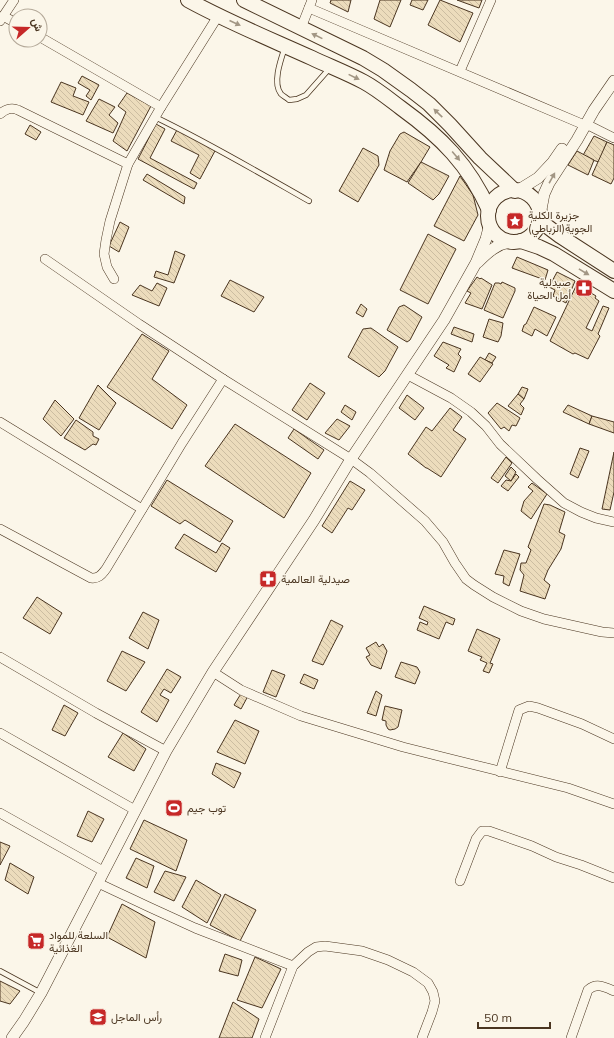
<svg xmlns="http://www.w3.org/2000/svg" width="614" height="1038" font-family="Mulish,Vazirmatn,sans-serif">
<defs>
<pattern id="building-back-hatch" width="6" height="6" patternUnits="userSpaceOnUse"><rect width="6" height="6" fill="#ecdcbc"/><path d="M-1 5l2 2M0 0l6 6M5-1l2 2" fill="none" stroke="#ccbda1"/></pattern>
</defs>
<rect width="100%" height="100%" fill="#fbf6e9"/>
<g fill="url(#building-back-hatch)" stroke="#4a3520">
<path d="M331,0H351L348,12L330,3Z"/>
<path d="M380,0H401L390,27L374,19Z"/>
<path d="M412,0H428L423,10L410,5Z"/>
<path d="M440,0L473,13L460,42L428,25Z"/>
<path d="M457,0H482L479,8Z"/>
<path d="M82,76L99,85L91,100L86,96L90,90L78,83Z"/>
<path d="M61,82L76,88L73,96L89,102L83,115L51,102Z"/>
<path d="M127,93L151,106L127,151L113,141L126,112L118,106Z"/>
<path d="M99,99L115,107L109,115L118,123L113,133L86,121Z"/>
<path d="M156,124L165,129L150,158L197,183L194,189L138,159Z"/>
<path d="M30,125L41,132L36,140L25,134Z"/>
<path d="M178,128L216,149L200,179L190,173L199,155L171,141Z"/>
<path d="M404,132L430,147L421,162L407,182L384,170L390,151L400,134Z"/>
<path d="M594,136L607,142L599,162L582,157Z"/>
<path d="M607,142L614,145V178L611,184L592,175Z"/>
<path d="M363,148L378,156L379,165L358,202L339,191Z"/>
<path d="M577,151L594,160L588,175L568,165Z"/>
<path d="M421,162L449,176L439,194L433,200L408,183Z"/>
<path d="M147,174L185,197L184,204L143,180Z"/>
<path d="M460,176L473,195L478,215L464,241L434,226Z"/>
<path d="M120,222L129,227L119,252L109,246Z"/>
<path d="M428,234L456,249L428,304L400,290Z"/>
<path d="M175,251L185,255L174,283L154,277L156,271L168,275Z"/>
<path d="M517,257L548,270L545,280L512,268Z"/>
<path d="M557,272L575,281L566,303L553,296L555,290L549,287Z"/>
<path d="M477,277L480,279L481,278L492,285L482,309L465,303L471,293L467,291Z"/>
<path d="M230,280L264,297L254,312L221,296Z"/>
<path d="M502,282L515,288V291L503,318L484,310L495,283H499L501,284Z"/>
<path d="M157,283L167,288L159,306L132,295L140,285L152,291Z"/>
<path d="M577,284L596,296L595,298L599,301L586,328L592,331L603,306L609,308L598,334L600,336L588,359L575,353L573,354L550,341Z"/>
<path d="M361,304L367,309L363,317L356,313Z"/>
<path d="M404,305L422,317L410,340L407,342L387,330L399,307Z"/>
<path d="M534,307L556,317L547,336L535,329L532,336L522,331L524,325L526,324Z"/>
<path d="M489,319L503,323L501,336L498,342L483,337Z"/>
<path d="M454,327L474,334L472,342L451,334Z"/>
<path d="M371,328L398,347L385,371L379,377L348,357L363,329Z"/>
<path d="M142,334L169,351L152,379L187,405L172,429L107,387Z"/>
<path d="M443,342L461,349L458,354L461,357L454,372L446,368L449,365L434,356Z"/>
<path d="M489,353L496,357L492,363L485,360Z"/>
<path d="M480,357L493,364L480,382L468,374Z"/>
<path d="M310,383L325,393L307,420L292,410Z"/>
<path d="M98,385L116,403L99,430L79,418Z"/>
<path d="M522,387L528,389L524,399L518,394Z"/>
<path d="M518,394L524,399L520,404L524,408L521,415L508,406Z"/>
<path d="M407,395L424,408L415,420L399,408Z"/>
<path d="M55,400L74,419L61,436L43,419Z"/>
<path d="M497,403L520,418L516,426L512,425L509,431L504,427L501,429L488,413Z"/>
<path d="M345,405L356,412L352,420L341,412Z"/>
<path d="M568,405L592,416L589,424L563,412Z"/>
<path d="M450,408L462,417L453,430L466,439L441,477L427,468H426L408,454L426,427L432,431Z"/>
<path d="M592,416L614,422V433L589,424Z"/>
<path d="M337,419L350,426L339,440L325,433Z"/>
<path d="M76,420L93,432V436L99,439L96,445L93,444L85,450L64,438Z"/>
<path d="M235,424L311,473L284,518L205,466Z"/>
<path d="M294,429L324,450L318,459L288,438Z"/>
<path d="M580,448L589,451L578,478L570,474Z"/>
<path d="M614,452V492L610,510L602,509Z"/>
<path d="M506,457L512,463L498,483L491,478Z"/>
<path d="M511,467L516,472L511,481L505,476Z"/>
<path d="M516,474L519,477L508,491L501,486L506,480L511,481Z"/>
<path d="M167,480L233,521L220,542L185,520L180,524L151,506Z"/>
<path d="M350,481L365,490L352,510L348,508L332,533L322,526Z"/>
<path d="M532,483L547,494L531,519L521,511L524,501L533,491L528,487Z"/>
<path d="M544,504L550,505L565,512L559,532L565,535L561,549L548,570L544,580L550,585L545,599L520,591L524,575L520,570L521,563H526L531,550L528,547Z"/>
<path d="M184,534L216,553L222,543L230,548L216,572L175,548Z"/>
<path d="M504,550L520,554L509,586L503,583L504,576L495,574Z"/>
<path d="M37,597L62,613L50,634L23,618Z"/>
<path d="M424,606L455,619L453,625L446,622L439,639L417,630L420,622L427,625L428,622L419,618Z"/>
<path d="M143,612L159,620L148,649L129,638Z"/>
<path d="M331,620L343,626L323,665L312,661Z"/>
<path d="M477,629L500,639L490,663L493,664L489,673L483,671L487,663L480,660L482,657L468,651Z"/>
<path d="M376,642L379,647L383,644L387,651L381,669L371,665L366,657L370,655L366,648Z"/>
<path d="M122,651L145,662L126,691L107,681Z"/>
<path d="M401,662L417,667L420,672L415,684L395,677Z"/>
<path d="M167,669L181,677L171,693L164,689L160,695L169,700L157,722L141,712Z"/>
<path d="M272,670L285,675L276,697L263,692Z"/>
<path d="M304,674L318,680L314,689L300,683Z"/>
<path d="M376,691L382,695L376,716L367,713Z"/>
<path d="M242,692L248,696L241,709L234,705Z"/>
<path d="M64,705L78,713L65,736L52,730Z"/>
<path d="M385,706L402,710L398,727L395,729L390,730L388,729L386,725V721L382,720Z"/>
<path d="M235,720L259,731L245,764L217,752Z"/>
<path d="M123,733L146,749L134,771L108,757Z"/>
<path d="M216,763L241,773L234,788L212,774Z"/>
<path d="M88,811L104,819L92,842L77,836Z"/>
<path d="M144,820L187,840L176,871L130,849Z"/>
<path d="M0,842L10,846L0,865Z"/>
<path d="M136,858L154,866L147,888L126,878Z"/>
<path d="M10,863L34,877L28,894L5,880Z"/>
<path d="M165,871L186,877L174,901L154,892Z"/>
<path d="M196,880L221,895L207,923L182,907Z"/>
<path d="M225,894L256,910L240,941L210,925Z"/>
<path d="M122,904L155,922L146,958L107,937Z"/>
<path d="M225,954L242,960L238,976L219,971Z"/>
<path d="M255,957L281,969L262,1008L237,1000Z"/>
<path d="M0,981L20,991L10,1004L0,1001Z"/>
<path d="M233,1002L259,1019L252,1038H219Z"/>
</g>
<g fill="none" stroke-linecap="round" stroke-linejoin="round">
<defs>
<g id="service">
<path d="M285,47C281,59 272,83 281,94C283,96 287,98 289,100L297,99L306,95L329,69"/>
<path d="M155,117C207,142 258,172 309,201"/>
<path d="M0,971L41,993"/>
</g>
<g id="minor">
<path d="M309,8L582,124H586L614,138"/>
<path d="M3,16L16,23"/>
<path d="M0,21L14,0"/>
<path d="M301,28L312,0"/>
<path d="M40,37L161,107"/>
<path d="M460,71L491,0"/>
<path d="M0,114C6,109 11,107 18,110L128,164"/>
<path d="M45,259L139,324L223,379L351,459L370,473L425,521L443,542L455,563L466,579L474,585L493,597L521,611L544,619L602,632L614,633"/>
<path d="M114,279L107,267L104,254L106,240L110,221L128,164L161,107L218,16"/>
<path d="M408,375L451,398L471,412L486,426L500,444L537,479L564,503L581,512L596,518L614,522"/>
<path d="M0,422L142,509"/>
<path d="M0,529L91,578C99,579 102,574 106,569L182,443L223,379"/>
<path d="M0,657L96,713L166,751"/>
<path d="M213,672L241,690L301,716L403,747L471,764L568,788L614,804"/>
<path d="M0,733L135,810"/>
<path d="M500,772L519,710L529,706L538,708L582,724L614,739"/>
<path d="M0,813L103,871"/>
<path d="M460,881L476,839L482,831H489L532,846L556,857L581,865L614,878"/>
<path d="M98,883L149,907L195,928L293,966"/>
<path d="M265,1038L293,966L308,952L316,947L325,946L362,951L388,960L413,972L428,983L433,992L435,1001L432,1012L422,1038"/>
<path d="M571,1038L588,990C596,982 605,987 614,991"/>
</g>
<g id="tertiary">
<path d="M517,191L538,178L553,162L562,149"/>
<path d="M540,215L544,194L549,183L577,140L594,110L614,81"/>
<path d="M478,262C488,252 497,244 510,242"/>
<path d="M12,1038L24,1021L41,993L166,751L213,672L314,520L351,459L444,320L476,263L486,239L490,224"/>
</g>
<g id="primary">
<path d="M188,0C228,22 270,39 312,58C329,66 347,73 364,82C377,89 389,99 401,108C441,137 469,165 489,210"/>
<path d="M244,0L363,58L383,70L411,90L429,104L450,125L480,158L515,191"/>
<circle cx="514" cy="216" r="26"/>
<path d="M540,218L544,224L560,236L614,271"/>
<path d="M521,241L539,247L554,254L614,291"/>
</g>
</defs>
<use href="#service" stroke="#4a3520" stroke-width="6"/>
<use href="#minor" stroke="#4a3520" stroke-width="10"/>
<use href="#tertiary" stroke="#4a3520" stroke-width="12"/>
<use href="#primary" stroke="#4a3520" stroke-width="16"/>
<use href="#service" stroke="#fbf6e9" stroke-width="4.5"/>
<use href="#minor" stroke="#fbf6e9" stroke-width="9"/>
<use href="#tertiary" stroke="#fbf6e9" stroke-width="11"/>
<use href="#primary" stroke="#fbf6e9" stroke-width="14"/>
</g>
<defs><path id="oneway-solid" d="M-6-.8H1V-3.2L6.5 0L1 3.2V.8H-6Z"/></defs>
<g fill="#a29684">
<use href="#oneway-solid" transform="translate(235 23) rotate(24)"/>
<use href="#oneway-solid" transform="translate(317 36) rotate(-154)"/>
<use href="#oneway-solid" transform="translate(354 77) rotate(26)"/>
<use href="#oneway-solid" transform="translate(438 113) rotate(-136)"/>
<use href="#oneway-solid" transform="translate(456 156) rotate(50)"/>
<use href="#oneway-solid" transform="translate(552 178) rotate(-61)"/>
<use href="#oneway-solid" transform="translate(584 272) rotate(31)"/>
</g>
<defs>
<symbol id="sight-square" viewBox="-11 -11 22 22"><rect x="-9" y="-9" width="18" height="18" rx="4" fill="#c62828" stroke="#fbf6e9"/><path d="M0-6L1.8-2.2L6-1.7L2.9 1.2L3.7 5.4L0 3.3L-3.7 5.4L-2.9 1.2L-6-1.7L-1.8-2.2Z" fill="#fff"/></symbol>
<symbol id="pharmacy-square" viewBox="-11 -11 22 22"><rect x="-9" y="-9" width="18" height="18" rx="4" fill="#c62828" stroke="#fbf6e9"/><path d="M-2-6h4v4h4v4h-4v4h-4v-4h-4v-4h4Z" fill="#fff"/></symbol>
<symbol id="stadium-square" viewBox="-11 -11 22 22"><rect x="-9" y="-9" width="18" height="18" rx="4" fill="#c62828" stroke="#fbf6e9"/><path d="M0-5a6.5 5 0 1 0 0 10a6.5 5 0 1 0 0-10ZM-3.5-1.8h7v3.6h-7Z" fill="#fff"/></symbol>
<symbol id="supermarket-square" viewBox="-11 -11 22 22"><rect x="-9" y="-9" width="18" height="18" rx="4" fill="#c62828" stroke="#fbf6e9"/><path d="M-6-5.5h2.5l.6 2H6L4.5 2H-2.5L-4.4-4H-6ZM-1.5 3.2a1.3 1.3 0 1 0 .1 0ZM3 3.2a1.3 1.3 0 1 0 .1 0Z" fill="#fff"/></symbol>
<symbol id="school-square" viewBox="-11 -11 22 22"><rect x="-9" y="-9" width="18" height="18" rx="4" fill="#c62828" stroke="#fbf6e9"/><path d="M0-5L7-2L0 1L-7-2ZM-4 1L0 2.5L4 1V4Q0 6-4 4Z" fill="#fff"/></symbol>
</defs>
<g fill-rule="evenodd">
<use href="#sight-square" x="505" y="211" width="20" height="20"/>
<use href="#pharmacy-square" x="574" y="278" width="20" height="20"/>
<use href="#pharmacy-square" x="258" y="569" width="20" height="20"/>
<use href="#stadium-square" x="164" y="798" width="20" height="20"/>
<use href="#supermarket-square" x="26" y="931" width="20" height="20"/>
<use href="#school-square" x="88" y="1007" width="20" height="20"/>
</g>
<g text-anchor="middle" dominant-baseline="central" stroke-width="3" stroke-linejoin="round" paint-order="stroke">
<g font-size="11" fill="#4a3520" stroke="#fbf6e9" text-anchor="start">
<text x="528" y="215">جزيرة الكلية<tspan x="528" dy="13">الجوية(الزباطي)</tspan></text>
<text x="571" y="282" text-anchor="end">صيدلية<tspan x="571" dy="13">أمل الحياة</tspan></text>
<text x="281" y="579">صيدلية العالمية</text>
<text x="187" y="808">توب جيم</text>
<text x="49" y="935">السلعة للمواد<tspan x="49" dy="13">الغذائية</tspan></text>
<text x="111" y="1017">رأس الماجل</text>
</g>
</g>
<g transform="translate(28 28) rotate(70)"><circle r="19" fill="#fbf6e9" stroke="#b4a999"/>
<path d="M0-3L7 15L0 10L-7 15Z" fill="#c62828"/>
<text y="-6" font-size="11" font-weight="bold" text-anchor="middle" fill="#4a3520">ش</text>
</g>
<path d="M478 1022v6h72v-6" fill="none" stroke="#4a3520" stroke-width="2"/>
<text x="484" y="1022" font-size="12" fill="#4a3520" stroke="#fbf6e9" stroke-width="3" paint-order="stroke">50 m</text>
</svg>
